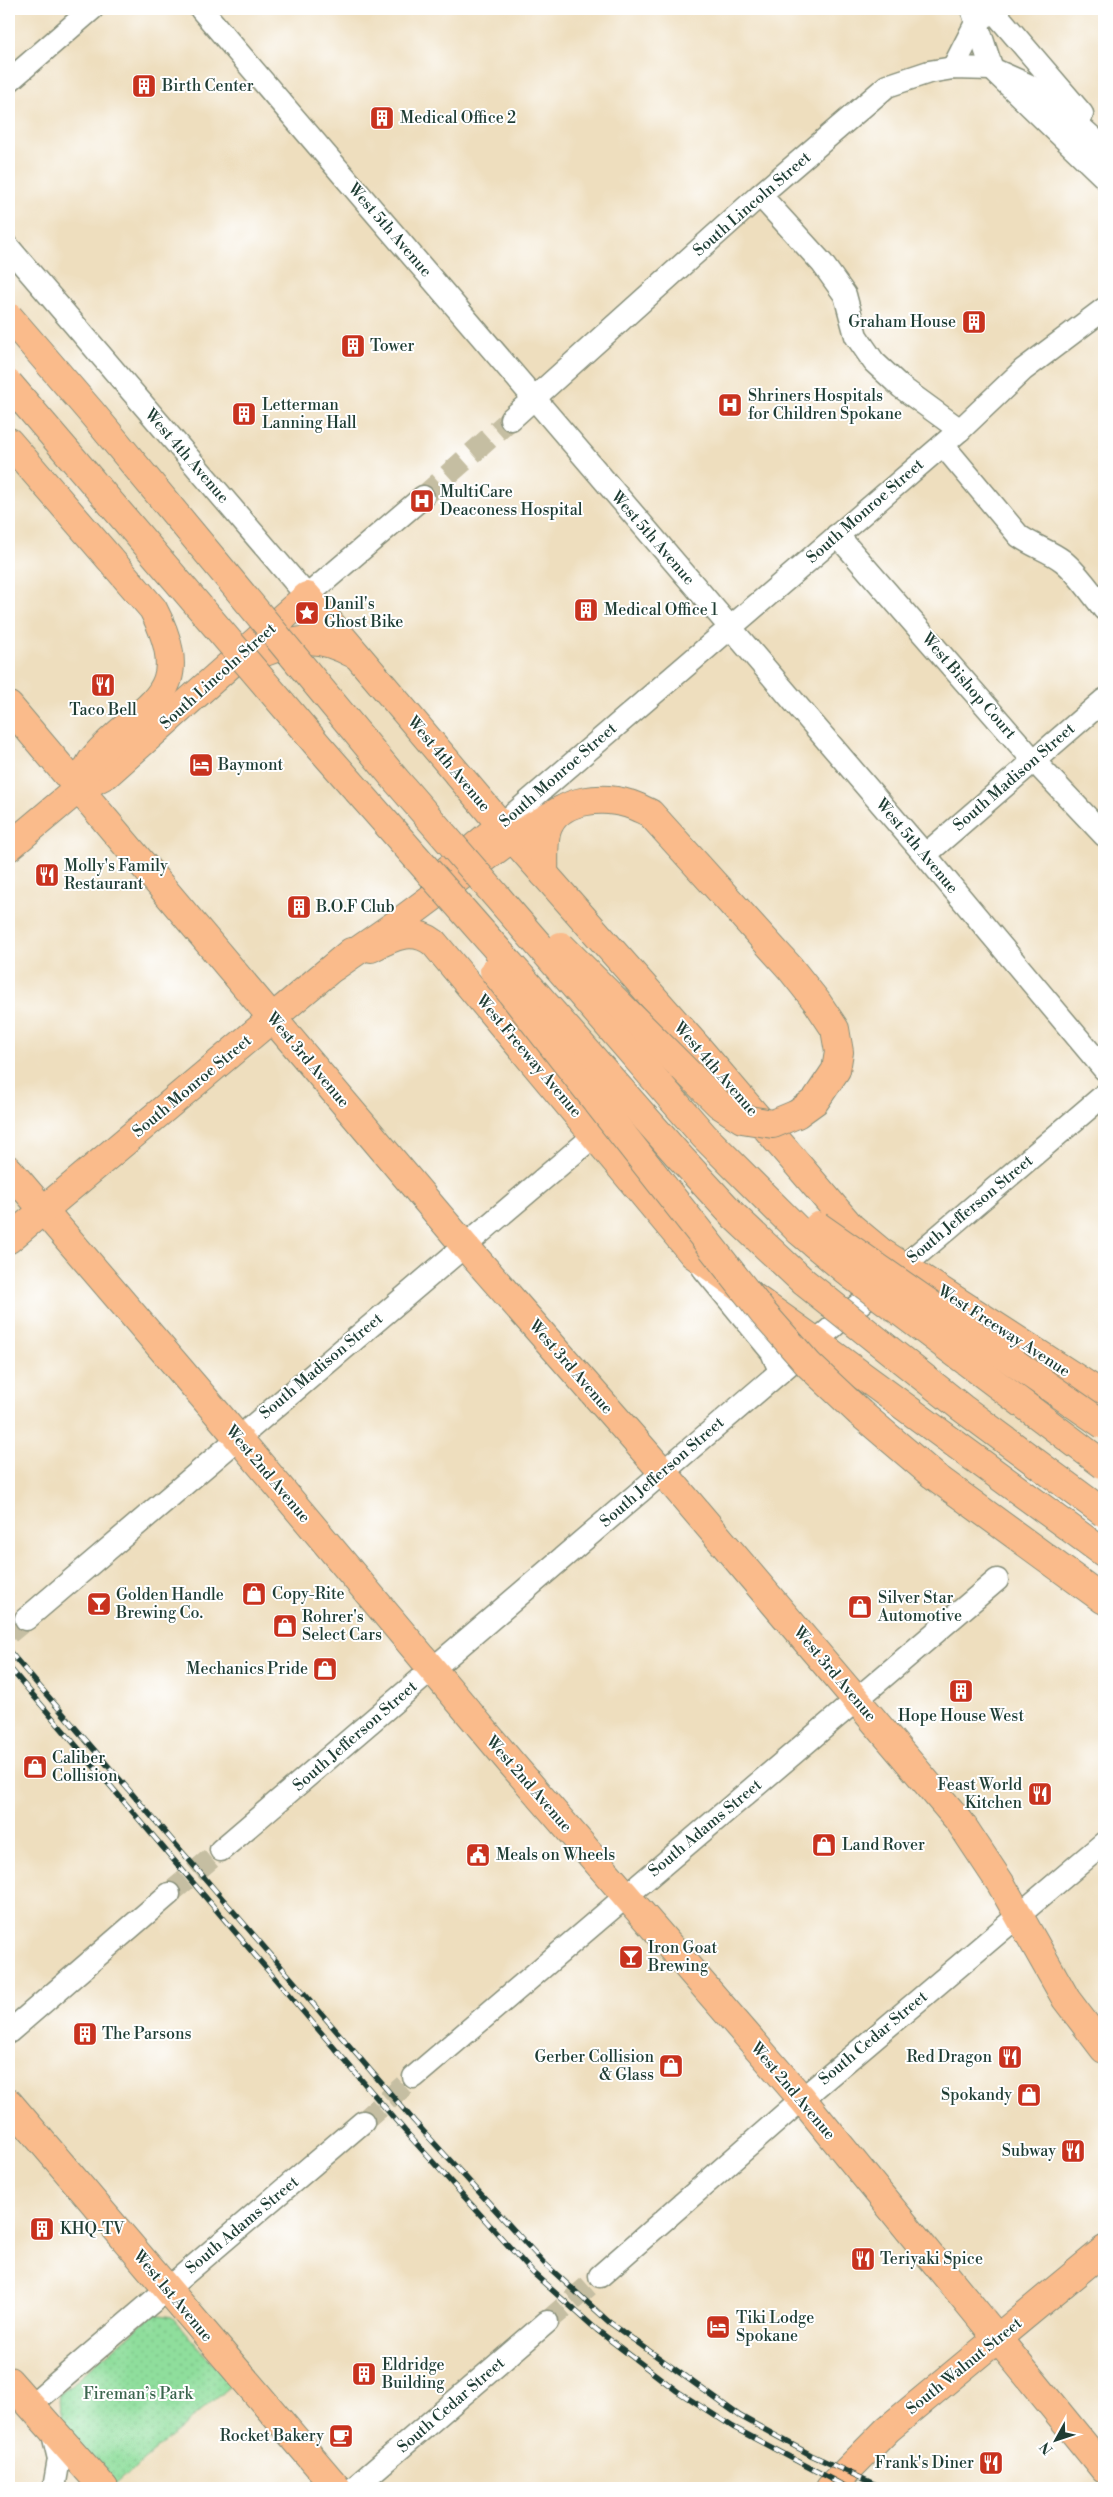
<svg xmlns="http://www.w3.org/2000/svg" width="1113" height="2497" font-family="'Libre Bodoni',serif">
<defs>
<pattern id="park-dots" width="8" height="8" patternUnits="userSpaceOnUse" patternTransform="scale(1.25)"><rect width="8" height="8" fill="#8fde9c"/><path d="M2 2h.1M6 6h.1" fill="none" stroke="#7bbf87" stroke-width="1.8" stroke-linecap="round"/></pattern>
</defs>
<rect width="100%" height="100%" fill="#fff"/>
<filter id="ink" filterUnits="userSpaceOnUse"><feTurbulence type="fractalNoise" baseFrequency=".02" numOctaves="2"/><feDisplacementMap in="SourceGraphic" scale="10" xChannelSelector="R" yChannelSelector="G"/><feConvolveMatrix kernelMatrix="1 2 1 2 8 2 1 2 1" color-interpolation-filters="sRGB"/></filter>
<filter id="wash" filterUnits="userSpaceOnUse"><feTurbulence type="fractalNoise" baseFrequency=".0096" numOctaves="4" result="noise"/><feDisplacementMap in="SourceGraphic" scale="20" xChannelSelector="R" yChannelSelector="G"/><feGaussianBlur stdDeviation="1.12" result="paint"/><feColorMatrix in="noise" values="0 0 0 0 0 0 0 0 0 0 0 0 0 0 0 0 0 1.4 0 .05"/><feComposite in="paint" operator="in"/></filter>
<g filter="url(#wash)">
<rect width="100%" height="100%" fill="#eedebe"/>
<path fill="url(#park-dots)" stroke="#578e68" d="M154,2314L172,2317L231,2385L116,2484C96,2462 53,2425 60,2394Z"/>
</g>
<g filter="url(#ink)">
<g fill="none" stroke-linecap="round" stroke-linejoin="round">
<g stroke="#c5bea2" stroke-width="22" stroke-dasharray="22 11" stroke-linecap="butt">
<path d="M423,497L511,419"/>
<path d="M9,1633L26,1619"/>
<path d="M169,1894L221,1850"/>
<path d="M363,2122L414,2077"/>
<path d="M547,2322L600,2276"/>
</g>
<defs>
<g id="minor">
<path d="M201,9L925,855L1104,1069"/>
<path d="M972,9L992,69L1104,177"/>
<path d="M992,9L1082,114"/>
<path d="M953,68L976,23L983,18"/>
<path d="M9,81L92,9"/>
<path d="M760,195L822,263L845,295L856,336L874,362L901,387L960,430"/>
<path d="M9,248L307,596L423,497"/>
<path d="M511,419L760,195L887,86L929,72L953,68L992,69L1028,85L1049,99L1104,148"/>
<path d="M943,445L1019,536C1033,546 1050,551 1063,561C1079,574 1091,593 1104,609"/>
<path d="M837,535L1034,761L1104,835"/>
<path d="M501,825L960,430L1023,370L1104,309"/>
<path d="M925,855L1104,700"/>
<path d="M703,1268L772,1352L780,1371"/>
<path d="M26,1619L595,1135"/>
<path d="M221,1850L1104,1095"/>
<path d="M9,2032L169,1894"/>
<path d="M414,2077L997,1580"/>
<path d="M600,2276L802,2099L1104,1843"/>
<path d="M30,2406L363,2122"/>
<path d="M52,2430L59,2459L54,2488"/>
<path d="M354,2488L547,2322"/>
</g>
<g id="major">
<path d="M262,653C301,639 314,633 352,653"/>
<path d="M9,706L464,1245L662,1471L960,1822L1001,1884L1066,1999L1104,2049"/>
<path d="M9,847L78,789L107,774L307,596L501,825L698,1048L851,1227L881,1252L1104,1396"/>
<path d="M445,872L501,825"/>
<path d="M371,948C392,937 413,926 434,943L693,1254L815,1341"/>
<path d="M9,1170L223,1420L512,1764L802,2099L1104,2469"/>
<path d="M9,1239L351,952"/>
<path d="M9,2103L337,2488"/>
<path d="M9,2381L104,2488"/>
<path d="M830,2488L888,2429L1104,2250"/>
</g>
<g id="highway">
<path d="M9,442L153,609C199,698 142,702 94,758C87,766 83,779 78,789"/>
<path d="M544,874C545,860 542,838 549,825C562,798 604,796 629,804C636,806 643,810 650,813L790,968L817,1002L835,1029L839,1052L836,1070L815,1101L797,1114"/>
<path d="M334,967L402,920L512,838L561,810"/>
<path d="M815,1341L1104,1553"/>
<path d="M860,1413L933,1475L1104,1600"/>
</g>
</defs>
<use href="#minor" stroke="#868e79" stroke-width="25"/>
<use href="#major" stroke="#868e79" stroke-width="30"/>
<use href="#highway" stroke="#868e79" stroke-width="30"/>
<use href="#minor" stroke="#fff" stroke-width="22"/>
<use href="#major" stroke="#fabb8b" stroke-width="28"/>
<use href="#highway" stroke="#fabb8b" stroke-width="28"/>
<defs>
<g id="rail">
<path d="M9,1651L414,2121L544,2263L609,2322L740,2416L811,2455L883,2488"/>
<path d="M9,1667L405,2131L533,2273L597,2330L677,2391L733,2427L848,2488"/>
</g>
</defs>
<use href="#rail" stroke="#1f3d34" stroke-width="5.5"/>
<use href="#rail" stroke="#fff" stroke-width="4" stroke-dasharray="11" stroke-linecap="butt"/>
<defs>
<g id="highway-bridge">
<path d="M9,317L91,412L396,780L704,1136L799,1231L850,1274L1104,1465"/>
<path d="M9,384L321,749L677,1154L734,1216L804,1282L962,1408L1104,1513"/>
<path d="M561,946L719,1104L742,1119L773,1124L797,1114"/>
<path d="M494,971L764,1314L809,1365L860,1413"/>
<path d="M818,1226L1104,1425"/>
</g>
</defs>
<use href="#highway-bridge" stroke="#868e79" stroke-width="30" stroke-linecap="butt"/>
<use href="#highway-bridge" stroke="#fabb8b" stroke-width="28"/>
</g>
</g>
<defs>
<symbol id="building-square" viewBox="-11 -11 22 22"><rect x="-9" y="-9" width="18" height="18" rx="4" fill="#c8321e" stroke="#fff"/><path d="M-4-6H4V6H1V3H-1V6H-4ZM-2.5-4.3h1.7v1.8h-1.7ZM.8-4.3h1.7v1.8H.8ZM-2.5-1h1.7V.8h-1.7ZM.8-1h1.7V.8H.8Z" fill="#fff"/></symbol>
<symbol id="hospital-square" viewBox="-11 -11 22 22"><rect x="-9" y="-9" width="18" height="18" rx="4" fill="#c8321e" stroke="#fff"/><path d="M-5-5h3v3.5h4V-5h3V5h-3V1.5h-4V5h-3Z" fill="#fff"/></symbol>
<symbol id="sight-square" viewBox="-11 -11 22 22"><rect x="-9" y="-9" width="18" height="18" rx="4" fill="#c8321e" stroke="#fff"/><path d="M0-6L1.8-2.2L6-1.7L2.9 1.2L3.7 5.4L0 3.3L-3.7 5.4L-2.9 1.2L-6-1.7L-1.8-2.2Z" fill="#fff"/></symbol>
<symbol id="restaurant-square" viewBox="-11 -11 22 22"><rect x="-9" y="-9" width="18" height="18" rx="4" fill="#c8321e" stroke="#fff"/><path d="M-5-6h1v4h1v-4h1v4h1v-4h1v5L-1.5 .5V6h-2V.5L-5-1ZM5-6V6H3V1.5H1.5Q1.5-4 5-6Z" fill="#fff"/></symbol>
<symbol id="hotel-square" viewBox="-11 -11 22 22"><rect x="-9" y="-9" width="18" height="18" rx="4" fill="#c8321e" stroke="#fff"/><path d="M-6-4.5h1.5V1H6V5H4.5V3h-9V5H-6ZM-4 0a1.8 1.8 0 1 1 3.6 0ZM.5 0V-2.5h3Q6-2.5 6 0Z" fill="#fff"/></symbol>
<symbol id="shop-square" viewBox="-11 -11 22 22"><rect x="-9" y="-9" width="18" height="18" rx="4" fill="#c8321e" stroke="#fff"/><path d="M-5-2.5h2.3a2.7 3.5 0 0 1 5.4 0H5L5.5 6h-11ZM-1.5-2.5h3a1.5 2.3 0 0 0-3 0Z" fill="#fff"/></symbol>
<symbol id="bar-square" viewBox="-11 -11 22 22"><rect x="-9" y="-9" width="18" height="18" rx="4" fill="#c8321e" stroke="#fff"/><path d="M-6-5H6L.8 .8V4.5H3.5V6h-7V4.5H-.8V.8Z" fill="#fff"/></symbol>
<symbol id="civic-square" viewBox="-11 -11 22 22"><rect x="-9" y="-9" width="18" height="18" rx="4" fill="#c8321e" stroke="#fff"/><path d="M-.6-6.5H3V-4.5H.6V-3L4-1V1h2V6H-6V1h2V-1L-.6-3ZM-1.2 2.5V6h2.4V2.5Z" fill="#fff"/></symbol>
<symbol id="cafe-square" viewBox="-11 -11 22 22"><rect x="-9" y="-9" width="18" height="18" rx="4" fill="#c8321e" stroke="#fff"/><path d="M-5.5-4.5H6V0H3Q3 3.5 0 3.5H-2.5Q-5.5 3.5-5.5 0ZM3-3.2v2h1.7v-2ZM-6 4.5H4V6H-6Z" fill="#fff"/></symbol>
</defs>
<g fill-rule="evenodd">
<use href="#building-square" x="130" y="72" width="28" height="28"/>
<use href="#building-square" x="368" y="104" width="28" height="28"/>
<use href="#building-square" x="960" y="308" width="28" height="28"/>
<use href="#building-square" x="339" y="332" width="28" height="28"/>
<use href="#hospital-square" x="716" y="391" width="28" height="28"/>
<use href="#building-square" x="230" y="400" width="28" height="28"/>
<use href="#hospital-square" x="408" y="487" width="28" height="28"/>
<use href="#building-square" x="572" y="596" width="28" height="28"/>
<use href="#sight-square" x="293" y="599" width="28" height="28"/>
<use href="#restaurant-square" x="89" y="671" width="28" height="28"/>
<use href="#hotel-square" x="187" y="751" width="28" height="28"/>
<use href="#restaurant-square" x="33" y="861" width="28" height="28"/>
<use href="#building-square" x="285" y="893" width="28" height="28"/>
<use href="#shop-square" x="240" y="1580" width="28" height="28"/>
<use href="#bar-square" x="85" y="1590" width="28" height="28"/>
<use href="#shop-square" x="846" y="1593" width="28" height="28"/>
<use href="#shop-square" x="271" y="1612" width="28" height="28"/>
<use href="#shop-square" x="311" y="1655" width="28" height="28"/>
<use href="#building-square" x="947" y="1677" width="28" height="28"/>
<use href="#shop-square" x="21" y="1753" width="28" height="28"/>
<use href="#restaurant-square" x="1026" y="1780" width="28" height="28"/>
<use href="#shop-square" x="810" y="1831" width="28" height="28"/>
<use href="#civic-square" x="464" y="1841" width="28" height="28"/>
<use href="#bar-square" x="617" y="1943" width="28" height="28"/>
<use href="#building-square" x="71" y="2020" width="28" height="28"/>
<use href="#restaurant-square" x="996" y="2043" width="28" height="28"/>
<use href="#shop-square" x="657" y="2052" width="28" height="28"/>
<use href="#shop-square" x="1015" y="2081" width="28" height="28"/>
<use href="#restaurant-square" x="1059" y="2137" width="28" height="28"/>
<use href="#building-square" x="28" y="2215" width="28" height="28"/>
<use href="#restaurant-square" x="849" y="2245" width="28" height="28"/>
<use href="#hotel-square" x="704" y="2313" width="28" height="28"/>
<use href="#building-square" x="350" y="2360" width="28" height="28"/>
<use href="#cafe-square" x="327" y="2422" width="28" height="28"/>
<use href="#restaurant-square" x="977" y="2449" width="28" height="28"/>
</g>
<g text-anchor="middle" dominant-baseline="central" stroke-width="4" stroke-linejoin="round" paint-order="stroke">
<g font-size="16" fill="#1f3d34" stroke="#fff" text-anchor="start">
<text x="162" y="86">Birth Center</text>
<text x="400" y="118">Medical Office 2</text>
<text x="956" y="322" text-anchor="end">Graham House</text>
<text x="370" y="346">Tower</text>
<text x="748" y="396">Shriners Hospitals<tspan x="748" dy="18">for Children Spokane</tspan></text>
<text x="262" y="405">Letterman<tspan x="262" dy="18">Lanning Hall</tspan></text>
<text x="440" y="492">MultiCare<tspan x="440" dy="18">Deaconess Hospital</tspan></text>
<text x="324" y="604">Danil's<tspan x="324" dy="18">Ghost Bike</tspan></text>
<text x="604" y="610">Medical Office 1</text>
<text x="103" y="710" text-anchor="middle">Taco Bell</text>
<text x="218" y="765">Baymont</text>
<text x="64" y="866">Molly's Family<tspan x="64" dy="18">Restaurant</tspan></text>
<text x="316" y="907">B.O.F Club</text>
<text x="272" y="1594">Copy-Rite</text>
<text x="116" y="1595">Golden Handle<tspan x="116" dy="18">Brewing Co.</tspan></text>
<text x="878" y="1598">Silver Star<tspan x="878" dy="18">Automotive</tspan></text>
<text x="302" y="1617">Rohrer's<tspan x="302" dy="18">Select Cars</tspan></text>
<text x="308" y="1669" text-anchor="end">Mechanics Pride</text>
<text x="961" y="1716" text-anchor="middle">Hope House West</text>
<text x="52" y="1758">Caliber<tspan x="52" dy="18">Collision</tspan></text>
<text x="1022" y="1785" text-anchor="end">Feast World<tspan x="1022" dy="18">Kitchen</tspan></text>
<text x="842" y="1845">Land Rover</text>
<text x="496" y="1855">Meals on Wheels</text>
<text x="648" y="1948">Iron Goat<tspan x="648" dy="18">Brewing</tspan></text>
<text x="102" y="2034">The Parsons</text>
<text x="654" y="2057" text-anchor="end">Gerber Collision<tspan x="654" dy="18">&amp; Glass</tspan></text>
<text x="992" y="2057" text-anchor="end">Red Dragon</text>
<text x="1012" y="2095" text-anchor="end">Spokandy</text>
<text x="1056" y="2151" text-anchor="end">Subway</text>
<text x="60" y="2229">KHQ-TV</text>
<text x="880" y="2259">Teriyaki Spice</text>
<text x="736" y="2318">Tiki Lodge<tspan x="736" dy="18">Spokane</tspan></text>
<text x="382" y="2365">Eldridge<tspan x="382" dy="18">Building</tspan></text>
<text x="324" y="2436" text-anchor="end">Rocket Bakery</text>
<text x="974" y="2463" text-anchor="end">Frank's Diner</text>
</g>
<g font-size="16" fill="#1f3d34" stroke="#fff">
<text transform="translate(752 204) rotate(-41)">South Lincoln Street</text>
<text transform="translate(390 230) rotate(49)">West 5th Avenue</text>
<text transform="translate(187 456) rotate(49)">West 4th Avenue</text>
<text transform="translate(865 511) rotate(-41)">South Monroe Street</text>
<text transform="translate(653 538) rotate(49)">West 5th Avenue</text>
<text transform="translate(218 676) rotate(-42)">South Lincoln Street</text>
<text transform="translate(969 686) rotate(49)">West Bishop Court</text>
<text transform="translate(449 764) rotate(50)">West 4th Avenue</text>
<text transform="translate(558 775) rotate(-41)">South Monroe Street</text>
<text transform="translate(1014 777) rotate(-41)">South Madison Street</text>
<text transform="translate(917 846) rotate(50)">West 5th Avenue</text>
<text transform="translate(529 1056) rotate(50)">West Freeway Avenue</text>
<text transform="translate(308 1060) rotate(50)">West 3rd Avenue</text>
<text transform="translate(716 1069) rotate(49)">West 4th Avenue</text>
<text transform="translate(192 1086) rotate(-40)">South Monroe Street</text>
<text transform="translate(970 1209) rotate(-40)">South Jefferson Street</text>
<text transform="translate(1004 1331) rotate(33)">West Freeway Avenue</text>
<text transform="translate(321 1366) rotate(-40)">South Madison Street</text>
<text transform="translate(571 1367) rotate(49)">West 3rd Avenue</text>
<text transform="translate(662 1472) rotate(-41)">South Jefferson Street</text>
<text transform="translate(268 1474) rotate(50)">West 2nd Avenue</text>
<text transform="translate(835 1674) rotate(50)">West 3rd Avenue</text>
<text transform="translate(355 1736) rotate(-41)">South Jefferson Street</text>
<text transform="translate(529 1784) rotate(49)">West 2nd Avenue</text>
<text transform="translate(705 1828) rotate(-40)">South Adams Street</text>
<text transform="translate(873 2038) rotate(-40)">South Cedar Street</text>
<text transform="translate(793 2091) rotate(50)">West 2nd Avenue</text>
<text transform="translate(242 2225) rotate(-40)">South Adams Street</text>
<text transform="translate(173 2296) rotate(50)">West 1st Avenue</text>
<text transform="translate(964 2366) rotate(-39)">South Walnut Street</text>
<text transform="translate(451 2405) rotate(-41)">South Cedar Street</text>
</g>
<g font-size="16" fill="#3b654e" stroke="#fff">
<text x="138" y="2394">Fireman’s Park</text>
</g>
</g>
<rect width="1113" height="2497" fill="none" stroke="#fff" stroke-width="30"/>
<g transform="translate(1056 2440) rotate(230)" stroke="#ffffff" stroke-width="4" paint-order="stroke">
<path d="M0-4L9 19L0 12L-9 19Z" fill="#1f3d34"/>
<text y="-8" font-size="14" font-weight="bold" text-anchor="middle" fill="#1f3d34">N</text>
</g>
</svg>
